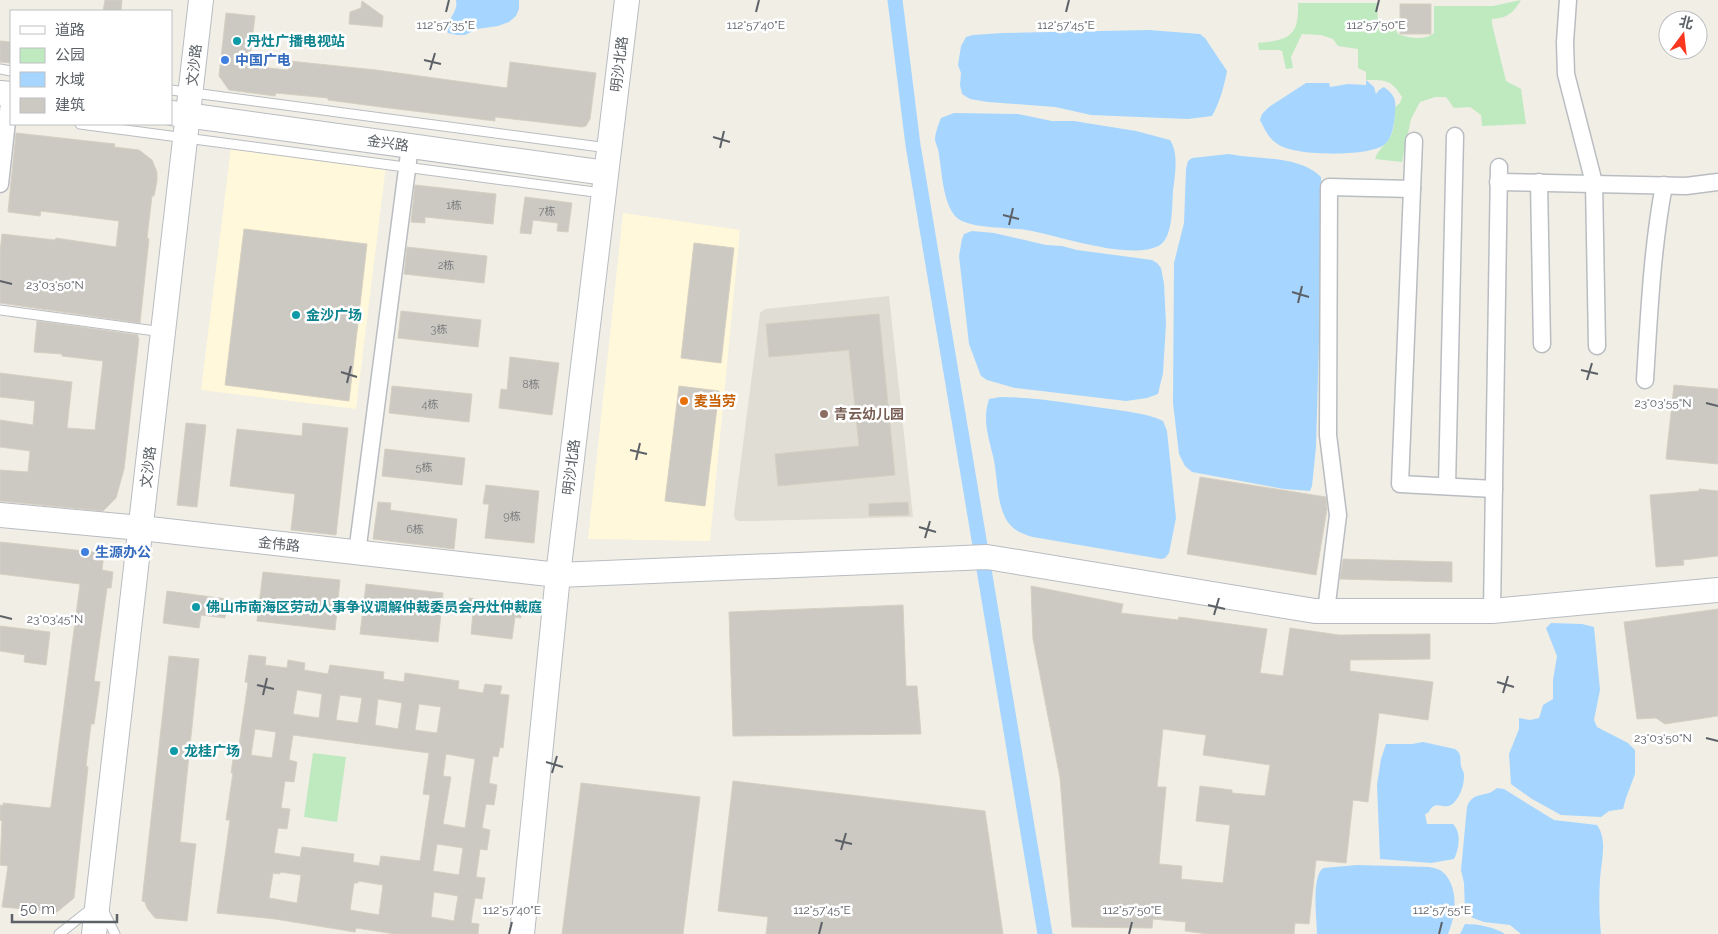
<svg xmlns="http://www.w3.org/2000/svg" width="1718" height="934" font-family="Raleway,'Noto Sans SC',sans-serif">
<rect width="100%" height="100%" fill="#f1eee5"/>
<g fill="#fff8db">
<path d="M231,147L386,166L356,409L201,390Z"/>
<path d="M623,213L740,230L710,541L588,539Z"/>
</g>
<path fill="#e0ddd4" d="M889,296L913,517L755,521H739L735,519L734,514L760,313L765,309Z"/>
<g fill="#bfeac0">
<path d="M1521,0C1513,13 1508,18 1492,19V24L1506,81L1521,89L1526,124L1482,126L1481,115L1470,107L1454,108L1446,97H1435L1420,102L1411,119L1402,162L1375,159C1378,150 1384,146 1389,139C1395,131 1394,117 1395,107L1400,103L1402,97C1391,79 1385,80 1366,80V72L1358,68V49L1338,46L1333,39L1321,35L1302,34L1291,57L1293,68L1286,69L1282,51L1279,50H1259L1258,43C1289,40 1299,37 1298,3H1377L1378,23L1394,26L1398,34C1408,38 1425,41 1434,33V6H1493Z"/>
<path d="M313,753L346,757L337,822L304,817Z"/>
</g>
<g fill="#a6d6ff">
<path d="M456,0H519V9L516,16L509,22L498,26L477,29L465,35H457L448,33L445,25C451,18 458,10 456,0Z"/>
<path d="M1149,30L1200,34L1205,38L1227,71C1224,86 1220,102 1212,116L1188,119L1091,115L1055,107L988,102L970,99L962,94L960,85L961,73L958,65L961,46L966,37L973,35L1002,33Z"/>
<path d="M1366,80L1374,87L1376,94L1379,90L1384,87C1395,96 1396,98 1395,113C1394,123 1393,138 1384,145C1367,157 1297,156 1279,145C1269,139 1265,130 1260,120L1262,114L1269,107L1306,83H1329L1330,87L1348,84L1366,85Z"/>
<path d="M954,113L1018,114L1052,121H1074L1136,131L1170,140C1179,153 1175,175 1173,191C1172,206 1173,237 1160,245C1132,262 1058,235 1026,230C1009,227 968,229 956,217C943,203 942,173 939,155C939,150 936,145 935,140C935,134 938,125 941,118Z"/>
<path d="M1229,154C1259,160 1299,155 1321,177L1322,238L1316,447L1312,486L1310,491L1284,489L1192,472L1185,466L1179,454L1173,403L1174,263L1184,223L1186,169L1188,161L1192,158Z"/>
<path d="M972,231L994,233L1046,245L1062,246L1077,250L1152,260L1157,263L1161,268L1164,284L1166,324L1163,373L1158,394L1147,398L1126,401L1015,388L987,380L981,376L969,344L959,256L962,239L964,234Z"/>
<path d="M1000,397C1037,397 1074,404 1111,409C1128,412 1147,413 1163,421L1167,431L1176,518L1169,553L1165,558L1161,559L1033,537C1022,534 1013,530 1007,521C996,502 998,477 993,456C990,443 986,431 986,418C986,412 987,405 989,399Z"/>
<path d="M1551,623L1582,624L1594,627L1600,690L1594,720L1597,727L1628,743L1635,750V774L1626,798L1623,809L1609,811L1601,817L1561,815L1532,799L1511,784L1509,754L1519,729V718L1530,720L1539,718L1543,705L1553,699V680L1557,656L1546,628Z"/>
<path d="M1423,742L1455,749C1462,754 1460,758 1461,766C1462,770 1465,773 1464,777C1464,786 1459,800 1451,805C1442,810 1436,798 1428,813L1425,814L1427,824H1453C1462,833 1459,849 1454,859L1431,863L1380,859L1377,785L1381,759L1386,744H1412Z"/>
<path d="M1497,788L1504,789L1554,820L1597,825C1608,840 1601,862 1600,879C1599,897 1599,916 1601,934H1521L1510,925L1484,922L1473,918L1465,912L1464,883L1461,870L1467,807C1473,790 1485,799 1497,788Z"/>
<path d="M1357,865L1429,867C1434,868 1440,869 1444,873C1459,889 1456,916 1448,934H1317C1317,919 1311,878 1323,868Z"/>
<path d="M1465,924C1478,924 1494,927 1505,934H1460Z"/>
</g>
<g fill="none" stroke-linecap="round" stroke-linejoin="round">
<path stroke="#a6d6ff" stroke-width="15" d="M895,0L913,145L1045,934"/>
</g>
<g fill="#ccc8c2" stroke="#d6d0c2" fill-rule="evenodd">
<path d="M105,0H122L121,11H103Z"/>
<path d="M362,1L383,16L382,27L349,24L350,12L361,8Z"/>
<rect x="1400" y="4" width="31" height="30"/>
<path d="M226,13L255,16L249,66L288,70L289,61L376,70L507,88L510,62L596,73L590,119L586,126L582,127L495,117V121L381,107L328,100V98L276,93L275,96L229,90L219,76Z"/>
<path d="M0,41L11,42V63L0,62Z"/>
<path d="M16,133L115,144L114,147L139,150L152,160L157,172V181L154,196H152L147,238L149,239L140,323L0,303V252L2,234L55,240L56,238L116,247L119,221L41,211L40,216L8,212Z"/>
<path d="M415,185L496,194L493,224L425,217V223L411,222Z"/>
<path d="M525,197L572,203L568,232L557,231L558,223L533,220L531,234L520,233Z"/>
<path d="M244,229L367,244L349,401L225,385Z"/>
<path d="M694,243L734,248L721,363L681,358Z"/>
<path d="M407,247L487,256L484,283L404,274Z"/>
<path d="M401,311L481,320L478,347L398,338Z"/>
<path d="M879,314L895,475L778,486L775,454L859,446L849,350L769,357L766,324Z"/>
<path d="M37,321L138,335V338H139L124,469L116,498L103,511L0,501V470L28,472L30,451L0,447V420L33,425L35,401L0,397V373L72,382L67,428L95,430L103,361L62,356V354L34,352Z"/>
<path d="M510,357L559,363L552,415L499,408L501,389L507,390Z"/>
<path d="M1674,385L1718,389V464L1666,459Z"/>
<path d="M392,386L472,394L469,422L389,413Z"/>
<path d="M679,386L719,391L705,506L665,501Z"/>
<path d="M186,423L206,425L197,507L177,505Z"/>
<path d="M303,423L348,428L336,535L291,530L295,494L230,486L237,429L302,436Z"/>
<path d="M385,449L465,458L462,485L382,476Z"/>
<path d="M1200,477L1326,497L1327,509L1316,575L1187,554Z"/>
<path d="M486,485L539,491L534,543L485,538L489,504H483Z"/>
<path d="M1699,489L1718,491V556L1683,560L1684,565L1656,567L1650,495L1699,491Z"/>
<path d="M378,502L391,503L390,510L457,519L454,549L373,539Z"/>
<path d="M908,502L909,515L869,516V504Z"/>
<path d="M0,542L104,553L102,570L113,572L111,588H107L94,681L100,682L94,724H91L86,766L88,767L74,898L57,912L2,907L8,866L0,865L2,821L0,820V805L3,806V803L50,808L51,806L80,584L0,574Z"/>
<path d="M1343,559L1452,562V582L1340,579Z"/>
<path d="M263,572L340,580L335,630L257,621Z"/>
<path d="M366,584L443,593L438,642L360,634Z"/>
<path d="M1031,586L1123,604L1121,613L1178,620L1179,617L1267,629L1260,673L1283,676L1290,628L1339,635L1430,634V659L1350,660V671L1433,682L1428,720L1379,713L1368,802L1353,800L1346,863L1316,860L1309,924L1295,923L1294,934H1208L1185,931L1186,922L1153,919L1152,928L1072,927L1060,778L1033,639ZM1163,729L1206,735L1203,755L1270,765L1265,796L1232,793V790L1200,786L1196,821L1230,825L1223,883L1181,879L1182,866L1159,864L1166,787H1157Z"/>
<path d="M167,591L227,599L225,618L201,615L199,628L163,623Z"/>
<path d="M469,598L522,604L521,618L515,617L512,639L471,634L473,612H467Z"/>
<path d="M903,605L906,686H917L921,734L733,736L729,612Z"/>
<path d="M1718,609V716L1665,724L1656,718L1637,719L1624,622Z"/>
<path d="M0,626L50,632L46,665L24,662L25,655L0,651Z"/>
<path d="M249,655L266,657L265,665L287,668L288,660L305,663L304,670L328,674L330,665L384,672L383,679L404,682L405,673L459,681L458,689L483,693L485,684L502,686L500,694L509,695L503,748L500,747L498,757L493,756L489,783L497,785L494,805L486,804L482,828L490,830L487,850L480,849L476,877L485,878L482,899L475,898L471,923L479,924L478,934H395L356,928L355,932L275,919L217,913L230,820H226L233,773H231L235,745H239L248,683L245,682ZM297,690L322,694L319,718L293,714ZM340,695L362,698L358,723L336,720ZM378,699L402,703L398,729L375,725ZM419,704L441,707L437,733L415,730ZM255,729L276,732L272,758L251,755ZM293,735L429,753L423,794L430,795L420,861L381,856L379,866L353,862L354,854L302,847L300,857L274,853L278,828L287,829L290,809L281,808L285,781L294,782L297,762L289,760ZM446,754L475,759L465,828L443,824L451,777L443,776ZM437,844L463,848L459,875L433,871ZM280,872L301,875L297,903L269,898L273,873L280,874ZM358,881L383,885L379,915L350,910L354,883H358ZM434,892L458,896L454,921L431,917Z"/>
<path d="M169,656L199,659L180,842L196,844L187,921L155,918L147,908L145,902L142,901Z"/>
<path d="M733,781L985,811L1003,934H766L768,917L718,911Z"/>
<path d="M581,783L700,797L683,934H562Z"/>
</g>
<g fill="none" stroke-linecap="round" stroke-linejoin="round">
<defs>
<g id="lane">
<path d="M0,69L11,71"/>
<path d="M171,90L608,148"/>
<path d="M80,124L602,193"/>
<path d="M0,310L163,332"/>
<path d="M103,910L115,934"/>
<path d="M59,934L92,908"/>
</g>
<g id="street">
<path d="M1568,0L1565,42L1566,74L1594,183L1597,346"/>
<path d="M1414,141L1400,484L1494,489"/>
<path d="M1498,182L1686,186L1718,182"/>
<path d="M1539,182L1542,344"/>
<path d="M0,184L10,94"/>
<path d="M1645,380C1649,315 1652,249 1664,185"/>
<path d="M1447,486L1455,136"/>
<path d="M357,553L410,146"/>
<path d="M1326,611L1338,515L1328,435L1329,187L1412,189"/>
<path d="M1492,611L1499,167"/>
</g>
<g id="secondary">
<path d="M0,93L11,94"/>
<path d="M171,113L606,173"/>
<path d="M0,515L141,528L558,575L987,557L1315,611H1492L1718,590"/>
<path d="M94,934L201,0"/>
<path d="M522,934L558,575L627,0"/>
</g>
</defs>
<use href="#lane" stroke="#b9bdc2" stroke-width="11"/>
<use href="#street" stroke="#b9bdc2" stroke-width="19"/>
<use href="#secondary" stroke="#b8bcc2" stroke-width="26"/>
<use href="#lane" stroke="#fff" stroke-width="9"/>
<use href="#street" stroke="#fff" stroke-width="16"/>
<use href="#secondary" stroke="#fff" stroke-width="24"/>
</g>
<path fill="none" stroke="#5c6167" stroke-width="2" d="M446,12L449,0M756,12L759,0M1066,12L1069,0M1376,12L1379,0M424,60L441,64M430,70L435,53M713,137L730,142M720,148L724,131M1003,215L1019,219M1009,225L1013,208M0,281L12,284M1292,292L1309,297M1298,303L1302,286M1581,370L1598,374M341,372L357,377M1587,380L1592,363M347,383L351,366M1706,403L1718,406M630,450L647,454M636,460L640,443M919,527L936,532M925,538L930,521M1208,605L1225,609M1214,615L1219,598M0,616L12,619M1497,682L1514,687M257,685L274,689M1503,693L1508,676M263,695L267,678M1706,738L1718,741M546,762L563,767M552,773L557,756M835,840L852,844M841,850L846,833M509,934L512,922M819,934L822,922M1129,934L1132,922M1439,934L1442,922"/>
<g fill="#0f9aa8" stroke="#fff" stroke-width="2">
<circle cx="237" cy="41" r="5"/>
<circle cx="296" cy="315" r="5"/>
<circle cx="196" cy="607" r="5"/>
<circle cx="174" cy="751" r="5"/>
</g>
<g fill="#3f7fe0" stroke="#fff" stroke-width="2">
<circle cx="225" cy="60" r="5"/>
<circle cx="85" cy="552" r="5"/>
</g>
<circle fill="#e8710a" stroke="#fff" stroke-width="2" cx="684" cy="401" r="5"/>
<circle fill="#8d6e63" stroke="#fff" stroke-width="2" cx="824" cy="414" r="5"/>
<g text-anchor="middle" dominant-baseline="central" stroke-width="5" stroke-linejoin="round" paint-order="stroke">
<g font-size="11" fill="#787b7e">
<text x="454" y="205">1栋</text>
<text x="547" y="211">7栋</text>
<text x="446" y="265">2栋</text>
<text x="439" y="329">3栋</text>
<text x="531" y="384">8栋</text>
<text x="430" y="404">4栋</text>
<text x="424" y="467">5栋</text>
<text x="512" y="516">9栋</text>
<text x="415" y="529">6栋</text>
</g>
<g font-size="14" font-weight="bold" fill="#0d838f" stroke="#fff" text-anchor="start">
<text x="247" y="41">丹灶广播电视站</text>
<text x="306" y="315">金沙广场</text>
<text x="206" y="607">佛山市南海区劳动人事争议调解仲裁委员会丹灶仲裁庭</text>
<text x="184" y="751">龙桂广场</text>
</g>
<g font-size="14" font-weight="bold" fill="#366cbe" stroke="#fff" text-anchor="start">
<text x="235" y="60">中国广电</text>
<text x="95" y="552">生源办公</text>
</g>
<g font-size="14" fill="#5c6167" stroke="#fff">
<text transform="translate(619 64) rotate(-83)">明沙北路</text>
<text transform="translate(194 65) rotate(-84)">文沙路</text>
<text transform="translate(388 143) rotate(8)">金兴路</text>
<text transform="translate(148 467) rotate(-83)">文沙路</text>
<text transform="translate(571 467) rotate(-83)">明沙北路</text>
<text transform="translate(279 544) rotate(6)">金伟路</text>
</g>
<g font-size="14" font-weight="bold" fill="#c56008" stroke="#fff" text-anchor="start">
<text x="694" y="401">麦当劳</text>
</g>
<g font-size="14" font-weight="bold" fill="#785e54" stroke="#fff" text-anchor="start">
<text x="834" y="414">青云幼儿园</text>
</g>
</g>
<g font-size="12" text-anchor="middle" fill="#5c6167" stroke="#fff" stroke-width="5" stroke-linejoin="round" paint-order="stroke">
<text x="446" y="29">112°57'35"E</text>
<text x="756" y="29">112°57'40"E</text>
<text x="1066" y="29">112°57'45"E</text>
<text x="1376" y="29">112°57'50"E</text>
<text x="55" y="289">23°03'50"N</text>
<text x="1663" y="407">23°03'55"N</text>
<text x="55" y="623">23°03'45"N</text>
<text x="1663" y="742">23°03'50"N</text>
<text x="512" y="914">112°57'40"E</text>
<text x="822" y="914">112°57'45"E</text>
<text x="1132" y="914">112°57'50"E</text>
<text x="1442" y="914">112°57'55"E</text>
</g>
<rect x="10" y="10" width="162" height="115" fill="#ffffff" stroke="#bec0c2"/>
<rect x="20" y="26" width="25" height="8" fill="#ffffff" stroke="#bec0c2"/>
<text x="55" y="35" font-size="15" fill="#5c6167">道路</text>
<rect x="20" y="48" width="25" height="15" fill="#bfeac0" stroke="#bec0c2"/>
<text x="55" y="60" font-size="15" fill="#5c6167">公园</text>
<rect x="20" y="72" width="25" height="15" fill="#a6d6ff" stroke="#bec0c2"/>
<text x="55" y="85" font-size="15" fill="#5c6167">水域</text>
<rect x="20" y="98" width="25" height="15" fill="#ccc8c2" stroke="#bec0c2"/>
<text x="55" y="110" font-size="15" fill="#5c6167">建筑</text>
<g transform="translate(1683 35) rotate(15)"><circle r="24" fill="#ffffff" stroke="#bec0c2"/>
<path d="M0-4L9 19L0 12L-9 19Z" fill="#fb3720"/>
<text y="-8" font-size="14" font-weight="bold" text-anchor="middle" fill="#5c6167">北</text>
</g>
<path d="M12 914v8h105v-8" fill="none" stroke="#5c6167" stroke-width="2.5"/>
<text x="20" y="914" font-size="15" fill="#5c6167" stroke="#ffffff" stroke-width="4" paint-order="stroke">50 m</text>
</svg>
